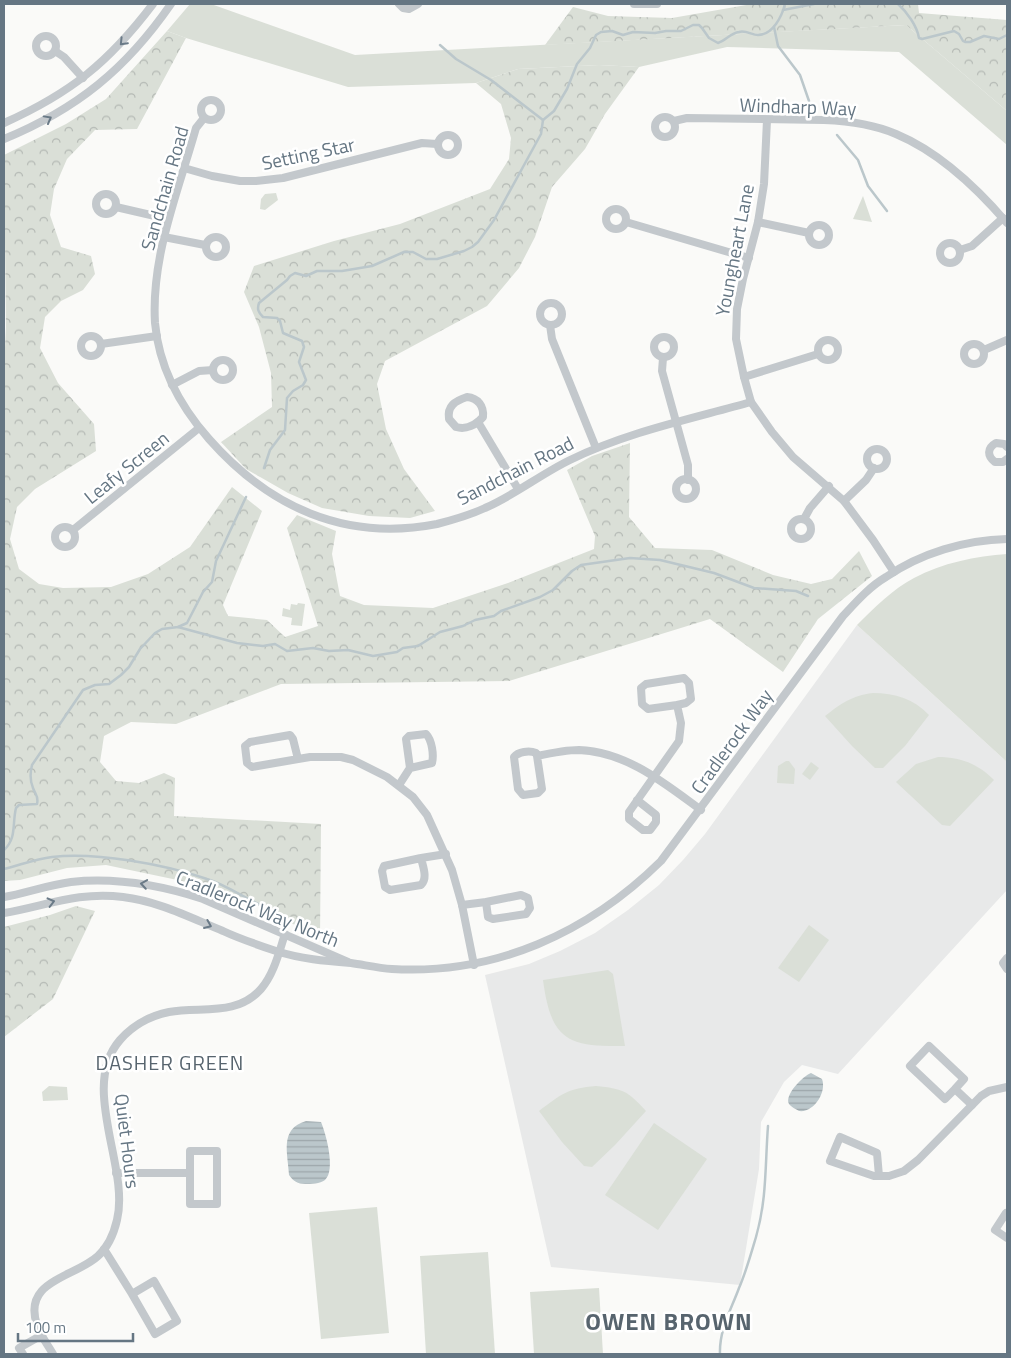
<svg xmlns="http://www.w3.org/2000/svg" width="1011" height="1358" font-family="'Titillium Web',sans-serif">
<defs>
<pattern id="forest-crowns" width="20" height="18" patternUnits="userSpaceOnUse" patternTransform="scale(1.25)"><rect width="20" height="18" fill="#dadfd7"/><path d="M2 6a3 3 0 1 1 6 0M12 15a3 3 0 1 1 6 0" fill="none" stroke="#b4b9b4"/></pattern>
<pattern id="water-rules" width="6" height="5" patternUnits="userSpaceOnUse" patternTransform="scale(1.25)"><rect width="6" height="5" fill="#bbc7cb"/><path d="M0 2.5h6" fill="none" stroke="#9ca6aa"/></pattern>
</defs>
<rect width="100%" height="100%" fill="#fafaf8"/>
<path fill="#e8e9e9" d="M857,625L1007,762V890L838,1074L802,1065L784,1082L761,1122L759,1169L740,1285L551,1267L485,975L529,964L560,951L595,933L628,910L659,885L683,860L705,834Z"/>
<g fill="#dadfd7">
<path d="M190,4H211L355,55L906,25L1007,111V145L899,52L727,47L639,67L599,65L518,69L476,83L348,87L186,38L167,31Z"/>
<path d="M276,193L278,200L265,210L260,209L261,199L265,194Z"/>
<path d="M863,196L872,222L853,219Z"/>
<path d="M1007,554V762L857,625C874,608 893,589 914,578C942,563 976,556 1007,554Z"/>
<path d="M298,603L305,604L302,626L291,625L292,618L282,616L283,608L290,610L291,604L297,605Z"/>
<path d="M873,693C895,693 914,699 929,715L905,746L883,768H875L852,746L825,716C842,703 851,696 873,693Z"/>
<path d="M938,757C961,757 978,764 994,780L950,826L942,825L896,782L916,764Z"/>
<path d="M786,761H789L795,769L794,784L777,783L778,766Z"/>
<path d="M811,762L819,768L810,780L802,774Z"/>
<path d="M809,925L829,940L799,982L778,968Z"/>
<path d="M608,970L613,974L625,1046C567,1047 551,1040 543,980Z"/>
<path d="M49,1086L67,1087L68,1100L43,1101L42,1092Z"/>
<path d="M596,1086C623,1089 627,1090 646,1111L615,1145L592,1167L584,1166L562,1142L539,1111C560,1095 568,1088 596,1086Z"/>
<path d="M654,1123L707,1159L658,1230L605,1195Z"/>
<path d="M377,1207L389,1333L321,1339L309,1213Z"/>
<path d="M488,1252L495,1354H426L420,1256Z"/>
<path d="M599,1288L603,1354H534L530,1292Z"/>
</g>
<g fill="url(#forest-crowns)">
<path d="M752,4H918L919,13L1007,20V111L906,25L545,45L573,7L608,16L672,18Z"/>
<path d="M167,31L186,38L137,129L95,130L67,159L54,189L50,215L61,247L91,256L95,274L83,290L61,301L45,317L40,348L58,383L94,424L96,451L35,489L17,507L10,539L19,569L39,584L63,588L111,587L148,574L190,547L232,487L262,511L223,605L228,616L267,620L285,637L318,626L287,528L297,515L336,531L332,554L340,596L364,605L433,608L508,583L594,549L595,536L567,470L592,456L630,443L629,517L655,548L712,550L773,575L811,584L832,579L859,551L872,576L818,619L783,672L710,619L509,681L281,684L176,724L131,722L104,736L100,762L116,781L139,783L164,773L175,778L174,816L321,824L320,938L312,931L290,923L249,900L206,886L106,865L67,868L20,880L4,881V368L6,327L4,155L66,124L106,99Z"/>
<path d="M599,65L639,67L605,114L585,149L552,187L535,237L519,268L487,306L385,361L377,384L386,429L404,469L435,511L410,518L369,516L322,508L288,493L246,469L221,442L272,407L271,373L259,327L244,292L254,266L334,241L400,224L490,189L509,159L511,138L501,104L476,83L518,69Z"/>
<path d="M76,906L95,911L53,999L4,1037V927L50,915Z"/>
</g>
<g fill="url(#water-rules)">
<path d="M811,1073L822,1079C827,1092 814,1113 799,1111C796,1109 791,1107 789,1104C784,1095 803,1076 811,1073Z"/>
<path d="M306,1121L321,1122C326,1134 336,1170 325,1180C320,1184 311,1184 305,1184C298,1184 293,1181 289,1175C288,1153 279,1129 306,1121Z"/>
</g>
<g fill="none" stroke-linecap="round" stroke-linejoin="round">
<g stroke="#bbc7cb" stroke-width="2.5">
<path d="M898,4C907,12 917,26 919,38L922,39L954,31L959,34L963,41L965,42H970L984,36L999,39L1007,35"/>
<path d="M783,10L814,4"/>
<path d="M774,27L778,46L800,75L809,101"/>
<path d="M440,45L456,59L491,80L543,120"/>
<path d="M837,135L858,160L868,186L887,211"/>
<path d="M264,468L270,450L285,430L287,398L293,391L303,385L306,380L299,362L304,347L302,341L283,333L280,321L277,318L263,317C258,312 257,309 259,303L287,280L290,276L295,273L306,276L317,271H342L372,266L404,252H413L426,259H437L464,251L472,247L478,242L494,220L541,134L543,120L554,111L567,89L577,64L590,48L596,35L601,32L612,31L623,35L633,32L655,33L666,31H681L693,25H699L702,28L709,38L718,43C726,40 731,33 739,32C746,30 752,35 758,35C773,35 782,16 785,4"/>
<path d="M178,627L237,643L263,646L275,644L287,651L313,648L329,651L348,650L373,656L397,652L403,648L418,646L440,632L463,626L475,620L494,616L501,611L540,597L553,590L572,571L581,565L630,558L660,560L714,573L754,588L796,591L808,596"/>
<path d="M4,850C17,838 12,824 16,808L19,805L37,804C39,796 35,794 33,788C30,781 30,773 32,765L83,690L95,685L109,684L121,675L129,667L140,649L155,633L162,629L178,627L187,623L203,592L212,582L216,561L246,497"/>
<path d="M4,869C20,865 36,859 52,857C96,852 164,864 207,879C227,885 245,899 265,907"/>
<path d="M720,1354C719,1330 731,1310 739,1288C746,1272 751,1254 756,1237C767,1199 765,1165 768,1126"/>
</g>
<g stroke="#c3c8cc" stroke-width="8">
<path d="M399,4L403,8L409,9L418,4"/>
<path d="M634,4H657"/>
<circle cx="46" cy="46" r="10"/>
<path d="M55,51L64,57L83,78"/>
<circle cx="211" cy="110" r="10"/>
<circle cx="665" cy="127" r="10"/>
<path d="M204,118L196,128C178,192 151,256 155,323C159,367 180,406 209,439C269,507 345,542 437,524C453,520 470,515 485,508C515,495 541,474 570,460C627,432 691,419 751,402"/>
<path d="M767,120L764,184L758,222L743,279L737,309L736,339L744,377L751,402L772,432L793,457L844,501L873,540L894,572"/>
<path d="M674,121L687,118L824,120C849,121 873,124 896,134C939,152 977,188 1007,223"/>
<path d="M4,123C71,93 109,62 153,4"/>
<circle cx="448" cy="145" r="10"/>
<path d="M4,139C77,109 126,69 171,4"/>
<path d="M184,168L212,176L240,181H256L283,178L422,143L437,144"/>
<circle cx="106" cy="204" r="10"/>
<path d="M116,207L168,219"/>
<circle cx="616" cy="219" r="10"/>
<path d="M626,222L749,258"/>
<path d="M758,222L809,233"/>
<circle cx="819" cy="235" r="10"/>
<circle cx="216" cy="247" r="10"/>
<path d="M164,237L205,245"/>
<circle cx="950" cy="253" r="10"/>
<path d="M960,250L972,246L1003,218"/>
<circle cx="551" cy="314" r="11"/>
<path d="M550,325L552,339L596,448"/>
<circle cx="91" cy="346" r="10"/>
<circle cx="664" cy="347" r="10"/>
<circle cx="828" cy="350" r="10"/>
<circle cx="974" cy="354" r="10"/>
<path d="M101,344L157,336"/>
<path d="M984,350L1007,340"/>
<path d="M663,358L662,371L688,465V480"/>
<circle cx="223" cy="370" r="10"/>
<path d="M744,377L818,354"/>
<path d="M172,385L199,371L213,370"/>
<path d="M467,397C478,398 484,406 483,417C476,425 466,430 456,427L449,419C447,406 455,401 467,397Z"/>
<path d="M478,422L518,489"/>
<path d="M1007,447L1004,444L996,443C987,448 987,456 995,462H1003L1007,459"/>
<circle cx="877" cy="459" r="10"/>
<circle cx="686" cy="489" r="10"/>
<path d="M844,501L866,480L874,468"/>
<path d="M804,519L810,508L829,486"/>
<circle cx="801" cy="529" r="10"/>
<circle cx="65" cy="537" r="10"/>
<path d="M73,530L199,428"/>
<path d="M537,756L536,753C529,750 518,752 514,757L518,789L523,795L538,793L542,789L537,756C551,753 565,750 579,750C627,752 664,783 701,810"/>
<path d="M298,759L293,739L290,735L250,742L245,746L247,763L252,767L310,757H341L353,760L387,777L413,797L427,815L452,870L462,905L474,965"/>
<path d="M399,785L410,768L406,739L409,736L426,734C432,740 434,755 432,763L410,768"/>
<path d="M637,800L656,815V822L650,830H643L629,819V812L679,741L681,723L677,705L648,709L642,704L641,688L646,684L684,678L689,683L691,699L686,703L677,705"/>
<path d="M421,858L384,866L382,871L385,887L390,890L421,885C428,878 423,867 421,858L446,854"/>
<path d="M4,897C26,893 48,885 71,882C117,877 160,885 203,899L348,962"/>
<path d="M462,905L486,902L488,917L493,919L526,914L530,908L528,898L521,895L486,902"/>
<path d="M4,913C45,906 79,891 123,897C158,901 191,918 223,931C240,939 258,945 276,951C301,959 325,961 351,963C365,965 378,968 392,969C495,975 588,933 661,861L843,616C856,602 869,587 886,577C921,553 965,540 1007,539"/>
<path d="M1007,958L1003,963L1007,969"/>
<path d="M955,1089L945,1099L910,1066L929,1046L964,1079L955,1089L972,1105"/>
<path d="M116,1173H190V1204H217V1151H190V1173"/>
<path d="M879,1176L877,1153L840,1137L830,1161L874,1176H889L904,1171L918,1160L981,1096L989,1091L1007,1087"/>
<path d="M1007,1214L1006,1213L995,1230L1007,1238"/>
<path d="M104,1249L132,1294L154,1281L177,1321L155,1334L132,1294"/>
<path d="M23,1354L19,1348L42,1335"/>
<path d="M53,1354C48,1345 40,1335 37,1325C22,1280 74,1278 98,1256C108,1247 114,1233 117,1220C130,1167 79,1087 120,1040C133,1025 150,1016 169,1012C201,1006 236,1017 261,989C274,974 279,952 285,934"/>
</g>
</g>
<defs><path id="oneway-chevron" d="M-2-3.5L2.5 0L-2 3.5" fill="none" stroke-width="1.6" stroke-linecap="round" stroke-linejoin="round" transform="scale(1.25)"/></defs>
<g stroke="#6a7a87">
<use href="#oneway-chevron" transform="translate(123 42) rotate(134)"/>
<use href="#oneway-chevron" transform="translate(48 119) rotate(-29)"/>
<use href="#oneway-chevron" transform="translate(144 884) rotate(-171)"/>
<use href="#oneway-chevron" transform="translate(51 902) rotate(-14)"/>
<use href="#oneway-chevron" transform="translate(208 925) rotate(23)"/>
</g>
<g text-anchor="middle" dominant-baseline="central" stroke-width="5" stroke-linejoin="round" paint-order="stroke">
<g font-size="19" fill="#657683" stroke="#fff">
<text transform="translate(798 106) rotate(2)">Windharp Way</text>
<text transform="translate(308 153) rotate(-12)">Setting Star</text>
<text transform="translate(164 188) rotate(-74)">Sandchain Road</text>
<text transform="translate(734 250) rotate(-79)">Youngheart Lane</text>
<text transform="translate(126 467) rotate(-39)">Leafy Screen</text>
<text transform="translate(515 470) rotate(-27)">Sandchain Road</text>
<text transform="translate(731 741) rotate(-54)">Cradlerock Way</text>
<text transform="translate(258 908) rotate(22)">Cradlerock Way North</text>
<text transform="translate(128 1141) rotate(83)">Quiet Hours</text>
</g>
<g font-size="20" letter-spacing="1" fill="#57646e" stroke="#fff">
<text x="170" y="1062">DASHER GREEN</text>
</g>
<g font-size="24" font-weight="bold" letter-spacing="1" fill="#57646e" stroke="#fff">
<text x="669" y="1321">OWEN BROWN</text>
</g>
</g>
<rect width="1011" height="1358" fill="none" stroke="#657683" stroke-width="10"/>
<path d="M18 1333v8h115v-8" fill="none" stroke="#657683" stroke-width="2.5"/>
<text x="25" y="1333" font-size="15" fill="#657683" stroke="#ffffff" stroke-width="4" paint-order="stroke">100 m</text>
</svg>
